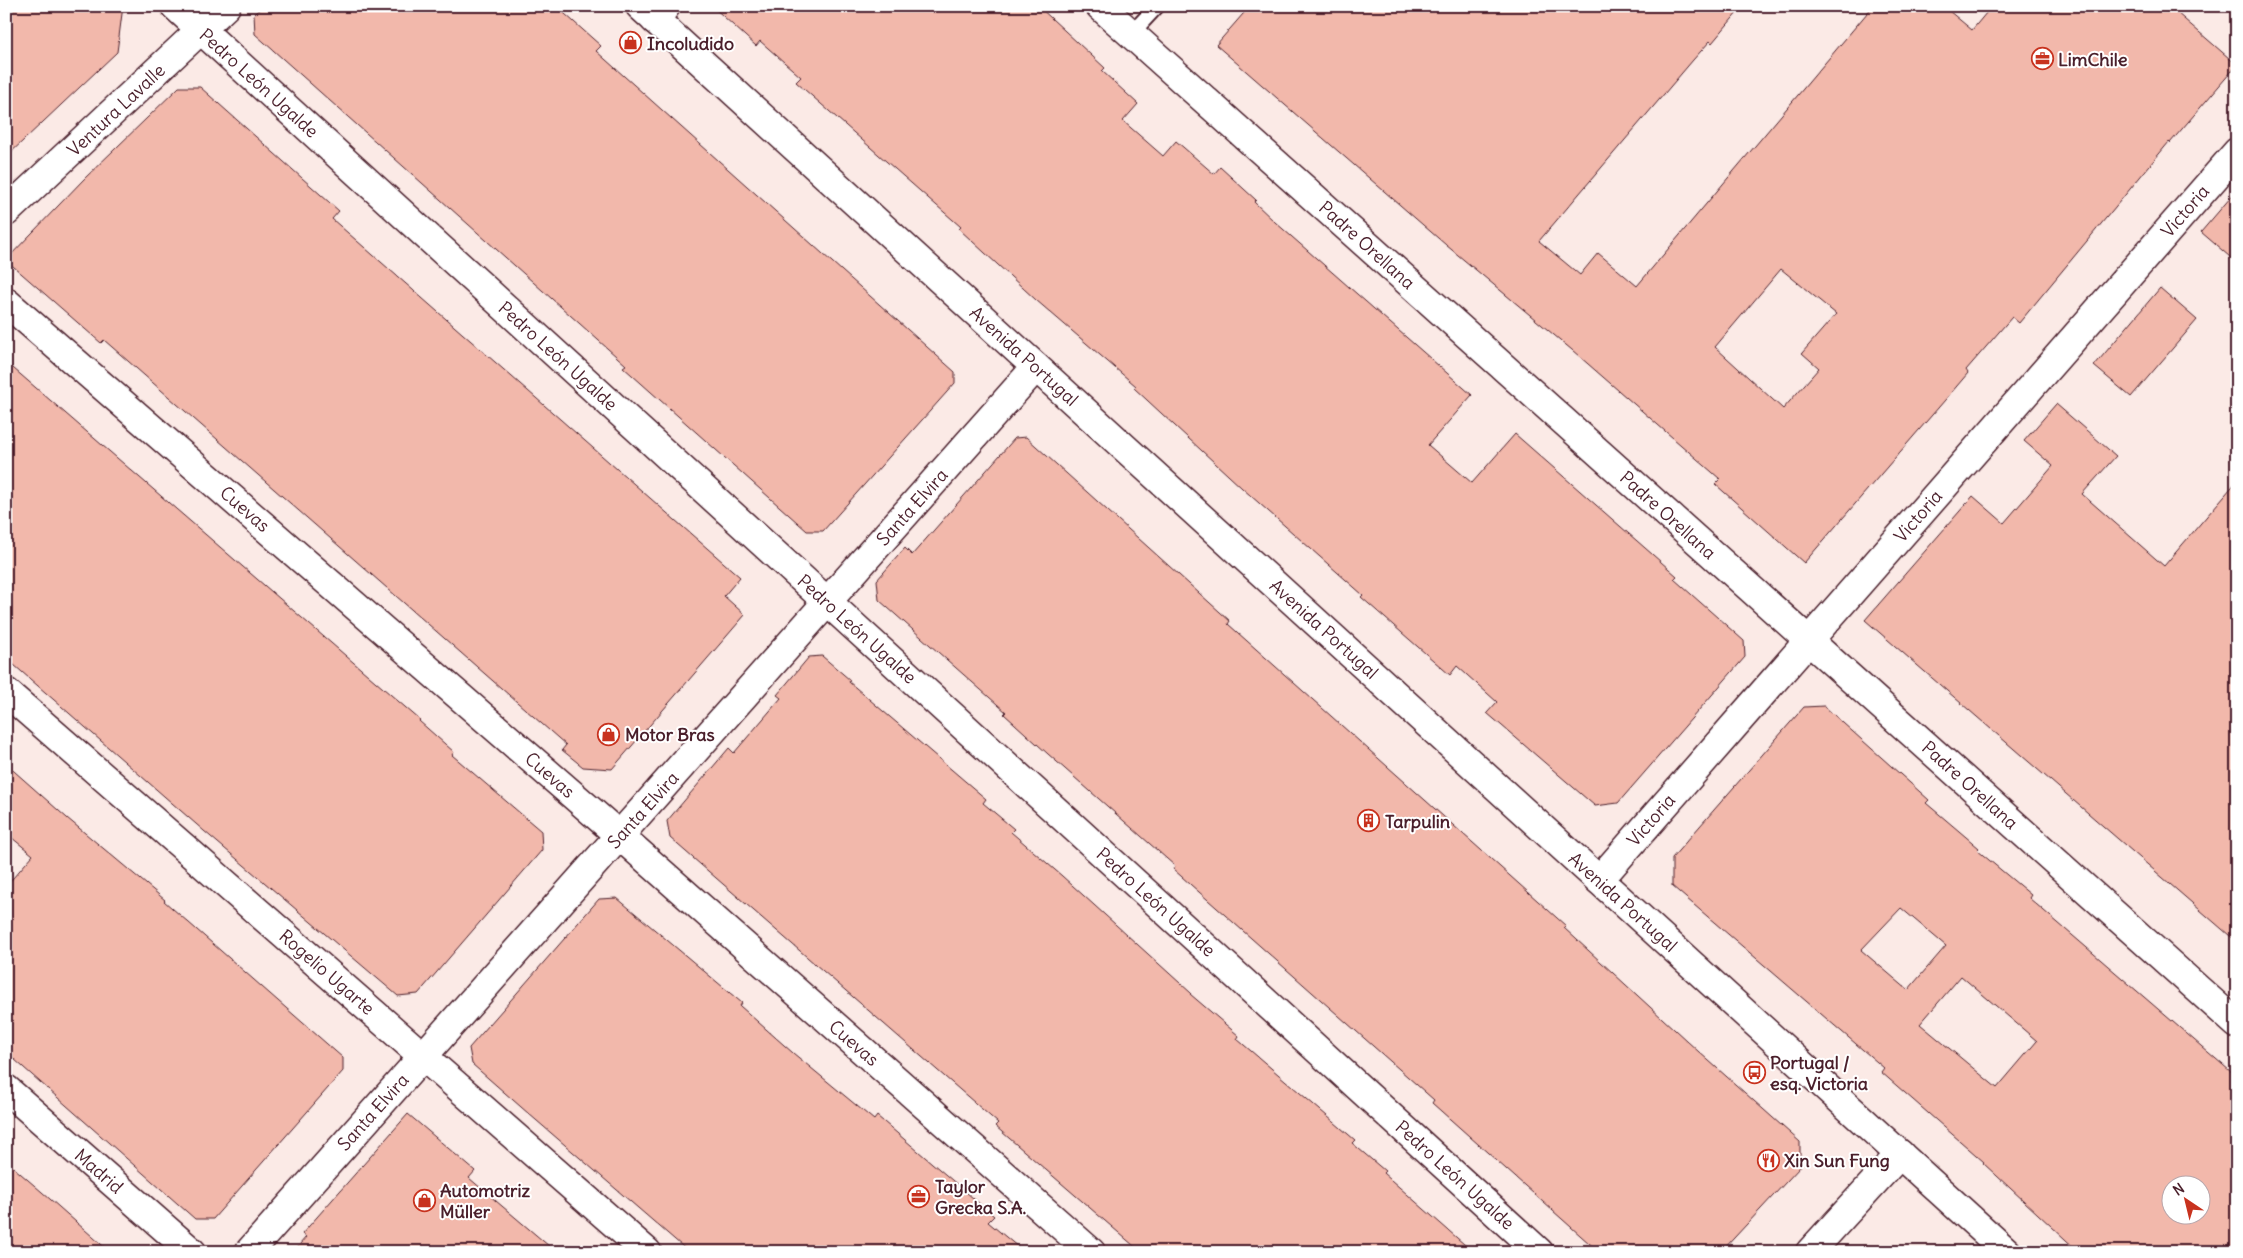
<svg xmlns="http://www.w3.org/2000/svg" width="2243" height="1258" font-family="Delius,sans-serif">
<rect width="100%" height="100%" fill="#fbeae6"/>
<filter id="ink" filterUnits="userSpaceOnUse"><feTurbulence type="fractalNoise" baseFrequency=".02" numOctaves="2"/><feDisplacementMap in="SourceGraphic" scale="10" xChannelSelector="R" yChannelSelector="G"/><feConvolveMatrix kernelMatrix="1 2 1 2 8 2 1 2 1" color-interpolation-filters="sRGB"/></filter>
<g filter="url(#ink)">
<g fill="#f2b8ab" stroke="#4a1f2b" fill-rule="evenodd">
<path d="M6,6H123L117,52L6,157Z"/>
<path d="M263,6H556L601,46L596,51L955,372V383L823,531H807L623,367L626,365L255,34L254,14Z"/>
<path d="M712,6H1038L1105,68L1102,71L1138,104L1123,121L1163,156L1176,141L1214,174L1220,167L1256,200L1254,202L1275,222L1472,395L1428,445L1472,483L1515,434L1677,576L1674,579L1744,641L1745,657L1618,803L1595,806L1487,713L1497,702L1457,666L1450,675L1361,597L1363,595L1242,488L1134,388L1136,386L1036,300L959,229L961,227L796,82L801,77L760,41L756,46Z"/>
<path d="M1250,6H1743L1712,43L1710,41L1693,60L1539,241L1580,275L1598,253L1637,286L1873,6H1943L1972,30L1992,6H2169L2237,65L2170,143L2169,142L2019,323L2012,317L1966,370L1968,373L1945,400L1804,563L1715,484L1720,479L1572,350L1446,245L1216,45ZM1781,269L1836,314L1802,353L1819,368L1783,409L1715,347Z"/>
<path d="M179,87H200L339,211L332,219L740,577L724,596L745,615L612,769L583,767L562,750L566,745L104,340L101,343L6,260L84,179Z"/>
<path d="M2237,190V263L2201,232Z"/>
<path d="M2160,288L2197,320L2131,397L2094,366Z"/>
<path d="M6,362L420,720L419,721L454,752L452,755L541,831L542,850L418,994L398,996L204,831L6,658Z"/>
<path d="M2056,404L2116,456L2082,494L2164,566L2237,481V942L1865,620L1973,496L2004,523L2053,466L2024,441Z"/>
<path d="M1026,437L1230,621L1228,624L1566,926L1564,928L1699,1052L1800,1142V1167L1721,1252H1599L1432,1103L1434,1100L1173,869L1175,866L1048,754L1004,714L1006,712L879,600L877,580L905,548L912,555L1015,438Z"/>
<path d="M822,656L850,680L849,682L986,799L983,803L1014,829L1011,832L1062,876L1191,993L1190,994L1239,1036L1237,1039L1355,1140L1352,1143L1385,1171L1383,1173L1473,1252H1141L995,1126L998,1123L670,838L667,821L729,748L734,753L781,698L777,695L809,657Z"/>
<path d="M1824,706L1929,800L1926,803L1979,848L1977,850L2031,895L2029,898L2237,1077V1252H2079L1983,1163L1984,1162L1881,1072L1884,1068L1672,886V858L1804,707ZM1901,908L1946,946L1908,990L1861,950ZM1961,976L2037,1041L1997,1088L1920,1024ZM2170,1186H2200V1216H2170Z"/>
<path d="M6,764L67,818L165,900L164,901L343,1058V1071L213,1219H195L6,1052V886L33,855L6,833Z"/>
<path d="M617,898L742,1003L740,1006L793,1053L874,1120L877,1116L994,1216L988,1222L1024,1252H689L529,1114L472,1064L469,1048L599,899Z"/>
<path d="M408,1114L475,1171L469,1178L556,1252H293L306,1237L302,1234Z"/>
<path d="M6,1161L42,1192L110,1252H6Z"/>
</g>
<g fill="none" stroke-linecap="round" stroke-linejoin="round">
<defs>
<path id="lane" d="M1131,34L1157,6"/>
<g id="street">
<path d="M175,6L1539,1252"/>
<path d="M1100,6L2237,1024"/>
<path d="M655,20L666,6"/>
<path d="M6,212L226,6"/>
<path d="M6,302L620,836L1091,1252"/>
<path d="M6,692L647,1252"/>
<path d="M1599,880L2237,152"/>
<path d="M6,1089L192,1252"/>
<path d="M249,1252L1036,367"/>
</g>
<g id="secondary">
<path d="M640,6L2007,1252"/>
<path d="M1810,1252L1900,1154"/>
</g>
</defs>
<use href="#lane" stroke="#4a1f2b" stroke-width="18"/>
<use href="#street" stroke="#4a1f2b" stroke-width="31"/>
<use href="#secondary" stroke="#4a1f2b" stroke-width="31"/>
<use href="#lane" stroke="#fff" stroke-width="14"/>
<use href="#street" stroke="#fff" stroke-width="28"/>
<use href="#secondary" stroke="#fff" stroke-width="28"/>
</g>
</g>
<defs>
<symbol id="shop-ring" viewBox="-11 -11 22 22"><circle r="9.5" fill="#fff" stroke="#c8321e" stroke-width="1.5"/><path d="M-5-2.5h2.3a2.7 3.5 0 0 1 5.4 0H5L5.5 6h-11ZM-1.5-2.5h3a1.5 2.3 0 0 0-3 0Z" fill="#c8321e"/></symbol>
<symbol id="office-ring" viewBox="-11 -11 22 22"><circle r="9.5" fill="#fff" stroke="#c8321e" stroke-width="1.5"/><path d="M-6-3h4V-5.5h4V-3h4V5H-6ZM-1-4.5V-3h2v-1.5ZM-6 0V1H6V0Z" fill="#c8321e"/></symbol>
<symbol id="building-ring" viewBox="-11 -11 22 22"><circle r="9.5" fill="#fff" stroke="#c8321e" stroke-width="1.5"/><path d="M-4-6H4V6H1V3H-1V6H-4ZM-2.5-4.3h1.7v1.8h-1.7ZM.8-4.3h1.7v1.8H.8ZM-2.5-1h1.7V.8h-1.7ZM.8-1h1.7V.8H.8Z" fill="#c8321e"/></symbol>
<symbol id="bus-ring" viewBox="-11 -11 22 22"><circle r="9.5" fill="#fff" stroke="#c8321e" stroke-width="1.5"/><path d="M-5-6H5V4H4V6H2V4H-2V6H-4V4H-5ZM-3.5-4V0h7V-4ZM-3.5 1.2v1.5H-2V1.2ZM2 1.2v1.5H3.5V1.2Z" fill="#c8321e"/></symbol>
<symbol id="restaurant-ring" viewBox="-11 -11 22 22"><circle r="9.5" fill="#fff" stroke="#c8321e" stroke-width="1.5"/><path d="M-5-6h1v4h1v-4h1v4h1v-4h1v5L-1.5 .5V6h-2V.5L-5-1ZM5-6V6H3V1.5H1.5Q1.5-4 5-6Z" fill="#c8321e"/></symbol>
</defs>
<g fill-rule="evenodd">
<use href="#shop-ring" x="618" y="30" width="25" height="25"/>
<use href="#office-ring" x="2030" y="46" width="25" height="25"/>
<use href="#shop-ring" x="596" y="722" width="25" height="25"/>
<use href="#building-ring" x="1356" y="808" width="25" height="25"/>
<use href="#bus-ring" x="1742" y="1060" width="25" height="25"/>
<use href="#restaurant-ring" x="1756" y="1148" width="25" height="25"/>
<use href="#office-ring" x="906" y="1184" width="25" height="25"/>
<use href="#shop-ring" x="412" y="1188" width="25" height="25"/>
</g>
<g text-anchor="middle" dominant-baseline="central" stroke-width="4" stroke-linejoin="round" paint-order="stroke">
<g font-size="18" font-weight="bold" fill="#4a1f2b" stroke="#fff" text-anchor="start">
<text x="647" y="43">Incoludido</text>
<text x="2058" y="59">LimChile</text>
<text x="625" y="734">Motor Bras</text>
<text x="1385" y="821">Tarpulin</text>
<text x="1770" y="1062">Portugal /<tspan x="1770" dy="21">esq. Victoria</tspan></text>
<text x="1784" y="1160">Xin Sun Fung</text>
<text x="935" y="1186">Taylor<tspan x="935" dy="21">Grecka S.A.</tspan></text>
<text x="440" y="1190">Automotriz<tspan x="440" dy="21">Müller</tspan></text>
</g>
<g font-size="18" fill="#4a1f2b" stroke="#fff">
<text transform="translate(259 83) rotate(42)">Pedro León Ugalde</text>
<text transform="translate(116 110) rotate(-43)">Ventura Lavalle</text>
<text transform="translate(2185 211) rotate(-49)">Victoria</text>
<text transform="translate(1367 245) rotate(42)">Padre Orellana</text>
<text transform="translate(558 356) rotate(42)">Pedro León Ugalde</text>
<text transform="translate(1024 356) rotate(42)">Avenida Portugal</text>
<text transform="translate(912 507) rotate(-48)">Santa Elvira</text>
<text transform="translate(245 509) rotate(41)">Cuevas</text>
<text transform="translate(1668 515) rotate(42)">Padre Orellana</text>
<text transform="translate(1918 516) rotate(-49)">Victoria</text>
<text transform="translate(857 629) rotate(42)">Pedro León Ugalde</text>
<text transform="translate(1324 629) rotate(42)">Avenida Portugal</text>
<text transform="translate(550 775) rotate(41)">Cuevas</text>
<text transform="translate(1970 785) rotate(42)">Padre Orellana</text>
<text transform="translate(643 810) rotate(-48)">Santa Elvira</text>
<text transform="translate(1651 820) rotate(-49)">Victoria</text>
<text transform="translate(1156 902) rotate(42)">Pedro León Ugalde</text>
<text transform="translate(1623 902) rotate(42)">Avenida Portugal</text>
<text transform="translate(327 972) rotate(41)">Rogelio Ugarte</text>
<text transform="translate(854 1043) rotate(41)">Cuevas</text>
<text transform="translate(373 1112) rotate(-48)">Santa Elvira</text>
<text transform="translate(99 1171) rotate(41)">Madrid</text>
<text transform="translate(1455 1175) rotate(42)">Pedro León Ugalde</text>
</g>
</g>
<rect width="2243" height="1258" fill="none" stroke="#fff" stroke-width="25"/>
<rect x="12" y="12" width="2218" height="1233" fill="none" stroke="#4a1f2b" stroke-width="2" filter="url(#ink)"/>
<g transform="translate(2186 1200) rotate(325)"><circle r="24" fill="#ffffff" stroke="#b7a5aa"/>
<path d="M0-4L9 19L0 12L-9 19Z" fill="#c8321e"/>
<text y="-8" font-size="14" font-weight="bold" text-anchor="middle" fill="#4a1f2b">N</text>
</g>
</svg>
